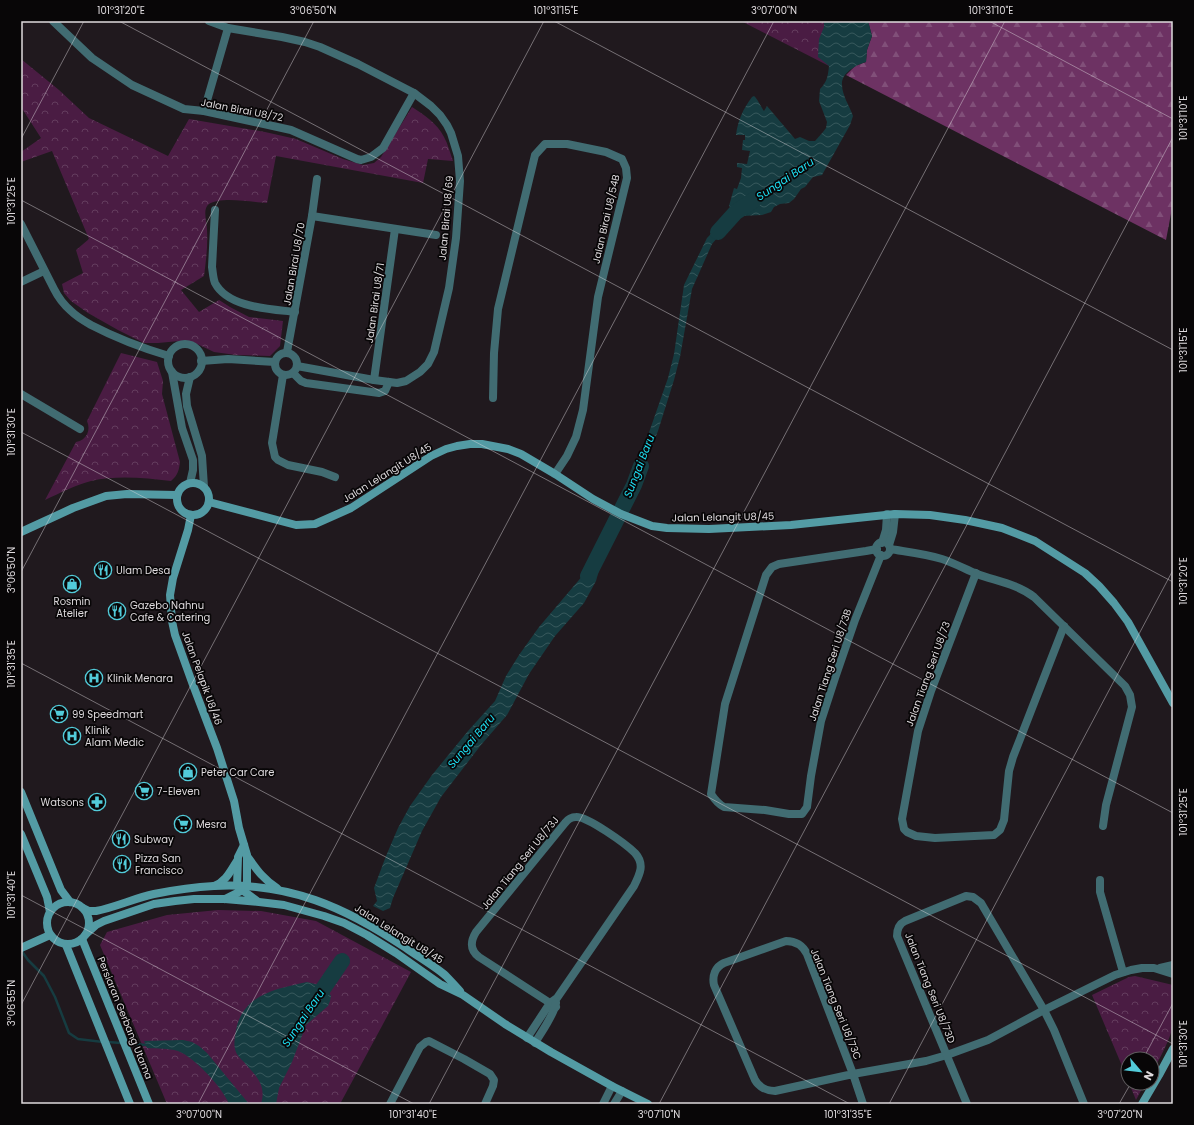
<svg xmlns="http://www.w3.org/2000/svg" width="1194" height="1125" font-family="Poppins,sans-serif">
<defs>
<pattern id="forest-firs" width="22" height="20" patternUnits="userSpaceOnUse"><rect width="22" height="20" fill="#6d3263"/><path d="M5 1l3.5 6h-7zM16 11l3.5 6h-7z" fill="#814f79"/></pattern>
<pattern id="park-crowns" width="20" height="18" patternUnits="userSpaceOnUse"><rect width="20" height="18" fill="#4a1c43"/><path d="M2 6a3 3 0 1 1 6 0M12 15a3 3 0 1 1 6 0" fill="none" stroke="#643c5e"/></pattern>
<pattern id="water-waves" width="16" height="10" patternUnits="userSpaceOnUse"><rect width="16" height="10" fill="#163c41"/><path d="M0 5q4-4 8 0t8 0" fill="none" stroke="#37585c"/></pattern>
</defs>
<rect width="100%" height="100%" fill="#20191e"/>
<path fill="url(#forest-firs)" d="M868,21H1173V203L1166,240L846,75L855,66L866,62L867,50L872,36Z"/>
<g fill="url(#park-crowns)">
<path d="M741,21H852L829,66Z"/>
<path d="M21,59L59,90L89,118L168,156L189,119L265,132L296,139L343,159L363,165L374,163L381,157L412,107C424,115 437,123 444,137C448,144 450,153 453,161L428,159L423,183L276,156L267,203C253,202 220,196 209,204C202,209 207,222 207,230C208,245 206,261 204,276L181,290L199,312L219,300L230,307L249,317L283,321L280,346L270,356L236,355L214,352L193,342L179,341L158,343H144L118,330L88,313L71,301L64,293L62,284L83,273L76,250L89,239L52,151L21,162V152L41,138L21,107Z"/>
<path d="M121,353L157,362L163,381L162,394L180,462C179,470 178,475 171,481C145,478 117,475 91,481C75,485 60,493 45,500L76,442C87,440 91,430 87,421Z"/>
<path d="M218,910L261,911L316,921L411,972L340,1104H167L100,945L107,932L167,915Z"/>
<path d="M1135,976L1173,985C1173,997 1174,1010 1173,1023C1172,1037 1159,1060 1152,1072V1059H1128V1080L1092,995L1129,977Z"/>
<path d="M1129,1083H1145L1136,1100Z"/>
</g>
<g fill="url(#water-waves)">
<path d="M824,21H868L872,36L867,50L866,62C856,65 841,73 842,85C842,95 850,107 853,116L850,125L822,175L813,177L805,187L801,189L794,199L789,203L780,204L774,207L771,212L762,215L742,216L729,206L734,188L737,189L741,178L742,168L737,167V163L747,164L750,151L742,150L743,140H745V135H736C738,120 743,109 752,97L754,96C757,98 761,107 764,111L767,106L795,139L800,137L809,141H815L823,132L826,128L827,122L819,101L820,89C827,82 828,76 829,66L818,57L819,39L824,27Z"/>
<path d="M730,214L734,218L712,244L692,289L680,357L674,380L658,431L636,486L631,484L668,378L674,354L684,285L707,238Z"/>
<path d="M596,556L602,559L596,581L584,603L555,636L529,674L507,715L481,745L441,797L422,831L393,898L390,908L383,911L373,906L377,901L374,888L386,856L398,828L410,806L432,775L468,731L495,701L506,676L519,655L539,627L584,574Z"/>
<path d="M307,982L319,985L329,992L331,996L330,1001L328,1006L306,1025L292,1062L279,1088L276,1104H261C267,1084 255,1075 243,1061C241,1059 237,1055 236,1052C233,1045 235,1037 236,1030C243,994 276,989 307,982Z"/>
<path d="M183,1040L192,1042L199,1046L207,1053L249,1104H229C223,1088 194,1057 178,1051C168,1048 157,1049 147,1048L144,1041Z"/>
</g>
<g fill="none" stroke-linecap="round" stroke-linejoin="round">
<g stroke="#163c41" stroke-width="2.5">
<path d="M21,950L28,960L44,976L55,997L69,1033L78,1039L103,1042"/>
<path d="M108,1042L147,1045"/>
</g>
<g stroke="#163c41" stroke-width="16">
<path d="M718,232L736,212L754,200"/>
<path d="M588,576L634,485L641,466"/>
<path d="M312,1005L342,961"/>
</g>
<g stroke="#416c72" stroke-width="8">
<path d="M53,21L92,58L132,85L184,109L204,111L291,130L357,159L361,160L371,157L383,148L414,93"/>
<path d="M209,21L228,28L282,37L305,42L320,47L358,64L414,93L431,106L440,115L447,125L451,133L458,156L460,181L456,238L449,288L434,352L428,364L420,372L406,381L397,383L374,380L297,366"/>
<path d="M204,111L228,28"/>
<path d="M215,210L212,267C213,273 213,278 215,283C228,308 271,309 295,312"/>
<path d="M312,216L436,235"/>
<path d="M21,224L54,289C58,297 64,305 71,311C77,317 84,321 91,325C116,338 142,348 169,356"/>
<path d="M21,282L44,271"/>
<circle cx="185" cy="361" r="17"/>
<path d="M287,352L312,216L317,179"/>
<circle cx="286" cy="364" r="11"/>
<path d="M201,361L228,359L275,362"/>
<path d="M172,372L182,428L193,460V470L190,483"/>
<path d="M293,373L301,381L306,383L379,393L385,391L389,382"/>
<path d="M283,375L272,443L275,457L278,460L288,465L322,472L335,477"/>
<path d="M190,377L186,394L187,406L202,456L204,487"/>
<path d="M374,380L395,229"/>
<path d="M21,394L80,429"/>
<path d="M493,398L494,353L498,309L535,155L545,144H567L606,152L622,159L626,168L627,178L598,297L583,410L576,437L567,456L555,474"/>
<circle cx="883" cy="549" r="7"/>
<path d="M882,543L886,530L887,514"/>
<path d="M889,545L893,532L895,514"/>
<path d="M877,549L866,551L779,564L772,567L766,575L725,704L711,794C715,800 718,804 724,807L765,810L789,814H802L807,807L811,776L821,721L835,678L855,620L881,555"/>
<path d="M890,549C908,552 926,554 942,559C954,563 965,569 977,574C996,581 1017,584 1034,597L1125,686L1130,695L1132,707L1106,805L1103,826"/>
<path d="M976,573L931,691L918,731L902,819L904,829L907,832L916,836L935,838L994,835L1000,830L1004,820L1009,771L1013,757L1064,626"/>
<path d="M1100,880V892L1123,972"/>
<path d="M1160,968L1173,965"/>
<path d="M527,1038L550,1003L557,998L634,886C640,874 645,864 635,853C626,844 587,816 576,817C571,817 568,819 565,823L476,932C470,942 470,950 479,957L550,1003L556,1007"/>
<path d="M535,1043C542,1031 554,1015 556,1003"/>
<path d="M390,1104L420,1047L426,1042L429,1041L464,1059L490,1074L494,1080L493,1086L485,1104"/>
<path d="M603,1104L612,1086"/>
<path d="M614,1104L622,1091"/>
<path d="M863,1104L853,1074L807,954C803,946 796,941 786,941L724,963C715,967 712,976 714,985L755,1080C759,1087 767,1091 775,1091L853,1074L926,1061L947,1055L988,1040L1044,1010L1115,975L1131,970L1142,968H1154L1173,974"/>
<path d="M967,1104L897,936C897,929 899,924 905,921L966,896L973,897L981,903L1044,1010L1054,1030L1084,1104"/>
</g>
<g stroke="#539ba4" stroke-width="8">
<circle cx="193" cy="499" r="16"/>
<path d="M209,502L296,525L315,524L351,508L431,456L446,449L457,446L470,444H482L508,449L521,454L555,474L593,499L621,514L652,526L667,528L709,529L791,525L895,514L930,515L965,520L1002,528L1035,541L1085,573L1099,586L1114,603L1128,622L1173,703"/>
<path d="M191,515L188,530L173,578L170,595L172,621L175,635L193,685L217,748L234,801L239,828L247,855V886L243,890L225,899"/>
<path d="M21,532L73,508L106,496L127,494L177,495"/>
<path d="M21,792L61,890L70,902"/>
<path d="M21,834L47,897L50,912"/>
<path d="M244,845L238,857L237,886L257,901"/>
<path d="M247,856C257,870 263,879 277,888"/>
<path d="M214,886C226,882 231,870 237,861"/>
<circle cx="68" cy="923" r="21"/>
<path d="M83,908L89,911H96C116,907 135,898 154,894C174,890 194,887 214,886C289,882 345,907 406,948C417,956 436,967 446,976C451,981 455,986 460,991"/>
<path d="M86,934L96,925L104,921L154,904L175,901L194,899H225L259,902L284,905L324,916L344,923L367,935L396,953L440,984L463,995L505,1024L551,1052L612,1086L648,1104"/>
<path d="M82,939L149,1104"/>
<path d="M66,945L130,1104"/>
<path d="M21,948L50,935"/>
<path d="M1142,1104L1159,1075L1173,1049"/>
</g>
</g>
<path fill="none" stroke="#dedadd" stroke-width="1" stroke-opacity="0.45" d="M119,21L1173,582M554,21L1173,350M989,21L1173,119M21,139L84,21M21,200L1173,813M21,432L1173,1044M21,572L314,21M21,663L850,1104M21,895L414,1104M21,1005L544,21M1143,1059L1173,1003M198,1104L774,21M429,1104L1005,21M659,1104L1173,137M889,1104L1173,570M1119,1104L1131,1083"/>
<defs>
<symbol id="restaurant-ring" viewBox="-11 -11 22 22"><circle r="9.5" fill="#080607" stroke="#52cbd9" stroke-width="1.5"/><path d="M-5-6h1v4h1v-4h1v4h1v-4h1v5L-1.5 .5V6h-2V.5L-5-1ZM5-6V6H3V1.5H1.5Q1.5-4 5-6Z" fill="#52cbd9"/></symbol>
<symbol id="shop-ring" viewBox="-11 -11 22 22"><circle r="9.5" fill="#080607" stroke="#52cbd9" stroke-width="1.5"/><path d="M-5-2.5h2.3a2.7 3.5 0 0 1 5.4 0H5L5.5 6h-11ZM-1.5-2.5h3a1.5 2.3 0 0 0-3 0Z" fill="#52cbd9"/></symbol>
<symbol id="hospital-ring" viewBox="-11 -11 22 22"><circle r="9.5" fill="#080607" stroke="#52cbd9" stroke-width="1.5"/><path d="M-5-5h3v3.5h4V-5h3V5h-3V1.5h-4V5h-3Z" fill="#52cbd9"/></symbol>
<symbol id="supermarket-ring" viewBox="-11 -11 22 22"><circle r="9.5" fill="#080607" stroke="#52cbd9" stroke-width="1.5"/><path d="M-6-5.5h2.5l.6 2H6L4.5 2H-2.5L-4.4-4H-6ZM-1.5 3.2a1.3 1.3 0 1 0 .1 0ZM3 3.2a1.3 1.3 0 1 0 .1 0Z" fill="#52cbd9"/></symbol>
<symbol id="pharmacy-ring" viewBox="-11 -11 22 22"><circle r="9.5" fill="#080607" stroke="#52cbd9" stroke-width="1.5"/><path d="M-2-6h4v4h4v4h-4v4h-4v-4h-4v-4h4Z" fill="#52cbd9"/></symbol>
</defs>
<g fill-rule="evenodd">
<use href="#restaurant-ring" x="93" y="560" width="20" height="20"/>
<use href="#shop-ring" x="62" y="574" width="20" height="20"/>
<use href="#restaurant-ring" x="107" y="601" width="20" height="20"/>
<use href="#hospital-ring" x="84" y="668" width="20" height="20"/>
<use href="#supermarket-ring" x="49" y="704" width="20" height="20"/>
<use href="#hospital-ring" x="62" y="726" width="20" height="20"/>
<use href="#shop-ring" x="178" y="762" width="20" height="20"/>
<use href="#supermarket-ring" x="134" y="781" width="20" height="20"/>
<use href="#pharmacy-ring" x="87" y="792" width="20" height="20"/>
<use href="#supermarket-ring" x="173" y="814" width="20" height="20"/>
<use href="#restaurant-ring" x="111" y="829" width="20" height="20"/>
<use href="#restaurant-ring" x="112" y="854" width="20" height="20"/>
</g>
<g text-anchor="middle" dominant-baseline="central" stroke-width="3.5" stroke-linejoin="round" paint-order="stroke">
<g font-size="10" fill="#dedadd" stroke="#080607">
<text transform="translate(242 110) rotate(11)">Jalan Birai U8/72</text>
<text transform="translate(446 218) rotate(-85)">Jalan Birai U8/69</text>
<text transform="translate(606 219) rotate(-77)">Jalan Birai U8/54B</text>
<text transform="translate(294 264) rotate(-80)">Jalan Birai U8/70</text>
<text transform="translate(375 303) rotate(-82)">Jalan Birai U8/71</text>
<text transform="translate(387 473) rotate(-32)">Jalan Lelangit U8/45</text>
<text transform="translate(723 517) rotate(-1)">Jalan Lelangit U8/45</text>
<text transform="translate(830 665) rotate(-72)">Jalan Tiang Seri U8/73B</text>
<text transform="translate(928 674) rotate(-70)">Jalan Tiang Seri U8/73</text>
<text transform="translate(202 678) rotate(70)">Jalan Pelapik U8/46</text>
<text transform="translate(520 863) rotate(-51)">Jalan Tiang Seri U8/73J</text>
<text transform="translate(399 934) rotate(32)">Jalan Lelangit U8/45</text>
<text transform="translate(930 988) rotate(68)">Jalan Tiang Seri U8/73D</text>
<text transform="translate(836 1004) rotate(68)">Jalan Tiang Seri U8/73C</text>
<text transform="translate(125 1018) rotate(68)">Persiaran Gerbang Utama</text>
</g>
<g font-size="10" fill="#dedadd" stroke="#080607" text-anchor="start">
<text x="116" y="570">Ulam Desa</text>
<text x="72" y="601" text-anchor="middle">Rosmin<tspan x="72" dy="12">Atelier</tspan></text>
<text x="130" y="605">Gazebo Nahnu<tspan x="130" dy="12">Cafe &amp; Catering</tspan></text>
<text x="107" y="678">Klinik Menara</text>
<text x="72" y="714">99 Speedmart</text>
<text x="85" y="730">Klinik<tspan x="85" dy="12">Alam Medic</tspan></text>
<text x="201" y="772">Peter Car Care</text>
<text x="157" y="791">7-Eleven</text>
<text x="84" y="802" text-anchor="end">Watsons</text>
<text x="196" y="824">Mesra</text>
<text x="134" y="839">Subway</text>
<text x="135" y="858">Pizza San<tspan x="135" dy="12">Francisco</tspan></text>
</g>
<g font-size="11" font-style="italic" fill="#1ddff2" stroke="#080607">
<text transform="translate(785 179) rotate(-34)">Sungai Baru</text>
<text transform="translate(639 466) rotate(-69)">Sungai Baru</text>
<text transform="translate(471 741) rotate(-50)">Sungai Baru</text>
<text transform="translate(303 1018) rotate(-56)">Sungai Baru</text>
</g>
</g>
<rect width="1194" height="1125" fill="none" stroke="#080607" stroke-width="44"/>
<g transform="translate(1140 1071) rotate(118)"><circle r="19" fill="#080607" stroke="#5e5b5d"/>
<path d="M0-3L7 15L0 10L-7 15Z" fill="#52cbd9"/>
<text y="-6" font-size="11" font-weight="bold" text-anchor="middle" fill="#dedadd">N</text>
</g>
<rect x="22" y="22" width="1150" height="1081" fill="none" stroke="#dedadd" stroke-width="1.5"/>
<g font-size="10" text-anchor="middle" fill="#dedadd">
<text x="121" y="14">101°31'20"E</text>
<text x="313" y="14">3°06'50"N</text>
<text x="556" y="14">101°31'15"E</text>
<text x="774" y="14">3°07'00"N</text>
<text x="991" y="14">101°31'10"E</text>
<text transform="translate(1183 118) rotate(-90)" y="4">101°31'10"E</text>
<text transform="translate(11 201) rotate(-90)" y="4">101°31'25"E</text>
<text transform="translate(1183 350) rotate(-90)" y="4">101°31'15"E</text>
<text transform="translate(11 432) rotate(-90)" y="4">101°31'30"E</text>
<text transform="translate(11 570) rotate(-90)" y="4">3°06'50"N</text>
<text transform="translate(1183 581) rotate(-90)" y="4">101°31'20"E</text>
<text transform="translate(11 664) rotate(-90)" y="4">101°31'35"E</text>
<text transform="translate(1183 812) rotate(-90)" y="4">101°31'25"E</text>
<text transform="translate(11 895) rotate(-90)" y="4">101°31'40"E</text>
<text transform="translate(11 1003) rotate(-90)" y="4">3°06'55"N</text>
<text transform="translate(1183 1044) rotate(-90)" y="4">101°31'30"E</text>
<text x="199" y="1118">3°07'00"N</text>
<text x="413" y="1118">101°31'40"E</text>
<text x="659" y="1118">3°07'10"N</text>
<text x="848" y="1118">101°31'35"E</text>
<text x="1120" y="1118">3°07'20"N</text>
</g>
</svg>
